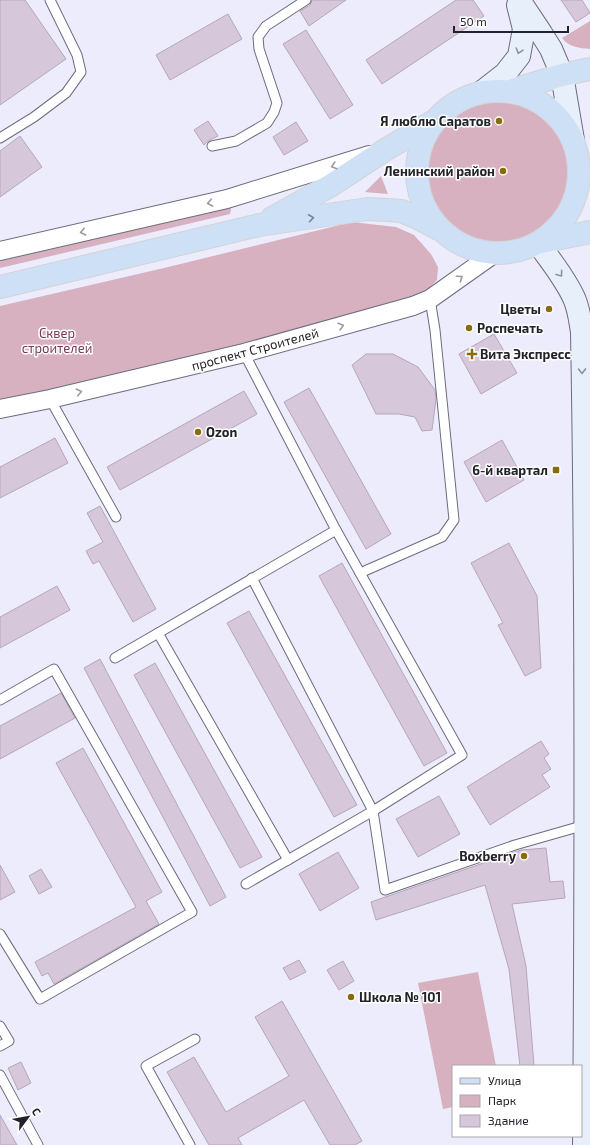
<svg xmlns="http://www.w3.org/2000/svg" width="590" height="1145" font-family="'Exo 2',sans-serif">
<rect width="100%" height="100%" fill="#ececfd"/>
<g fill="#d7b1c0">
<path d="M590,21V49C579,48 569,47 562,38Z"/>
<circle cx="498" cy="172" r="70"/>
<path d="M381,176L388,194L365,192Z"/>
<path d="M229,205L231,209L230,214L0,268V258Z"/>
<path d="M352,222L396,227L414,235L431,254L438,267L437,280L427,290L414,296L241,345L0,402V306L164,268Z"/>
<path d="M478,972L496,1066H453V1107L443,1109L418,983Z"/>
</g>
<g fill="#d6c8da" stroke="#b5a7b8">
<path d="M0,0H25L66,59L0,105Z"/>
<path d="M312,0H346L309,26L300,11L310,5Z"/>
<path d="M456,0H473L484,16L382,84L366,60Z"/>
<path d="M561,0H582L590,13L576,22Z"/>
<path d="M228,14L242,39L170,80L156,55Z"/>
<path d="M306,30L353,105L330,119L283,44Z"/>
<path d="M208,121L218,136L208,141L204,145L194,130Z"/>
<path d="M296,122L308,141L284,155L273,137Z"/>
<path d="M20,136L42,167L0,197V151Z"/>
<path d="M494,334L517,373L481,394L459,354Z"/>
<path d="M366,354H393L418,367L435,390L436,399L432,430L422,431L415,417L399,414H376L352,365Z"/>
<path d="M309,388L391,534L366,549L284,402Z"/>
<path d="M244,391L257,414L120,490L107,467Z"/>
<path d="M55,438L68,463L0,498V467Z"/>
<path d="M502,440L524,480L486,502L464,462Z"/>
<path d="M100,506L156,609L133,622L99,561L93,564L86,551L103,542L87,513Z"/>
<path d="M509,543L537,596L541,668L525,676L498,625L503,623L471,563Z"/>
<path d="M342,563L447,753L424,766L319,576Z"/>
<path d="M57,586L70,610L0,648V617Z"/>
<path d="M249,611L357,805L334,817L227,623Z"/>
<path d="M100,659L226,897L210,906L84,668Z"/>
<path d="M155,663L262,857L240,868L134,675Z"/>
<path d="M61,693L75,718L0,759V726Z"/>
<path d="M541,741L549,754L544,758L551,769L542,775L550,787L490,825L467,787Z"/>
<path d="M83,748L162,892L146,901L159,924L54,984L48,973L42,976L35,962L136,907L56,763Z"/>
<path d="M439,796L460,834L418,857L396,819Z"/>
<path d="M546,848L550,882L563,881L565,898L512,904L526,966L534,1066H520L509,969L485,885L376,920L371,902L521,850Z"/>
<path d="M338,852L359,888L320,911L299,874Z"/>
<path d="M0,865L15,892L0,900Z"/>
<path d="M41,869L52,887L39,894L29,876Z"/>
<path d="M299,960L306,972L290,980L283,968Z"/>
<path d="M343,961L354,981L339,990L327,970Z"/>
<path d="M282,1001L362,1141L355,1145H330L304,1100L238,1138L242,1145H209L167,1072L194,1057L226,1112L289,1076L255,1017Z"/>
<path d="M21,1062L31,1083L18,1090L8,1068Z"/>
<path d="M0,1115L17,1145H0Z"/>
</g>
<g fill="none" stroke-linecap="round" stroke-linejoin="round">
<defs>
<g id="lane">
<path d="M0,138L34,117L66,93L81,72L77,55L50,0"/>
<path d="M212,146L236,141L267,123L274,112L277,103L259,49L258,37L266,26L306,0"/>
<path d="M244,353L336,530L462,755L373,811L246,884"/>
<path d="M50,399L116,517"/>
<path d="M360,573L442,537L454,520L435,330L430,299"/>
<path d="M252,578L373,811L385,890L515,845L585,825"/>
<path d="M158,633L288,860"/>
<path d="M115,658L336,530"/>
<path d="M0,700L54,669L192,912L40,999L0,934"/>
<path d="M0,1026L9,1041L0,1046"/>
<path d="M0,1075L38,1145"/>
<path d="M190,1145L146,1066L195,1039"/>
</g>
<g id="street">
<path d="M0,251L227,199L369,155"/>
<path d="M0,409L50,399L244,353L413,306L430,299L495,253"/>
</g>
<g id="secondary">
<path d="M519,0L541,33L551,49L562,75L573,140"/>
<path d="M482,92L505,74L519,56L524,29L518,5"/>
<path d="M538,243C550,260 565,278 574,298C579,309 580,320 582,332C587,603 586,874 584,1145"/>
</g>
<g id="primary">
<path d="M510,91L562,75L590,69"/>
<circle cx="498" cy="172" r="81"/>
<path d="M272,218L330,186L385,150L434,121"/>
<path d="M541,242L590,232"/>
<path d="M0,287L259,225L368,209L387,210L401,211L416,217L439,229"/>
</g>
</defs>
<use href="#lane" stroke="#6d6c7e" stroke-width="11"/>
<use href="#street" stroke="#6d6c7e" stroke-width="20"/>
<use href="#secondary" stroke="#6d6c7e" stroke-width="24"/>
<use href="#primary" stroke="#d3d3d4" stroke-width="24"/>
<use href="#lane" stroke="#fff" stroke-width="9"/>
<use href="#street" stroke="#fff" stroke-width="18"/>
<use href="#secondary" stroke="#e7effa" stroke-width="22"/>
<use href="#primary" stroke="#cee0f6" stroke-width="22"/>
</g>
<defs><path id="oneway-chevron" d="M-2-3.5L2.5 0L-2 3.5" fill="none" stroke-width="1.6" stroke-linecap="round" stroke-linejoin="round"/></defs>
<g stroke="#8e939c">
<use href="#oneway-chevron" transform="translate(519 51) rotate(107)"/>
<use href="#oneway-chevron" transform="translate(560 274) rotate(54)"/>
<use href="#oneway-chevron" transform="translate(582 371) rotate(89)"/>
</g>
<g stroke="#9c9c9f">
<use href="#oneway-chevron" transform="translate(334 166) rotate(163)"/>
<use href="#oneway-chevron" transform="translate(210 203) rotate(167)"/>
<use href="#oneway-chevron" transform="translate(83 232) rotate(167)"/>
<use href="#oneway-chevron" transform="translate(460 278) rotate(-35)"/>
<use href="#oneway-chevron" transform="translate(341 326) rotate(-16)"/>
<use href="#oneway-chevron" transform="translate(79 392) rotate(-13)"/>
</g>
<use stroke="#788190" href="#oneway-chevron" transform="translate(311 218) rotate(-8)"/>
<g fill="#896d0c" stroke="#fff" stroke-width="1.5">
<circle cx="499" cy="121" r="4"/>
<circle cx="503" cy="171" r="4"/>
<circle cx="549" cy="309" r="4"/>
<circle cx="469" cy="328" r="4"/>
<path d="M470 348h4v4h4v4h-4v4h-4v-4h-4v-4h4z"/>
<circle cx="198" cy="432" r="4"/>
<rect x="552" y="466" width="8" height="8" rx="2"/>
<circle cx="524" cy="856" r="4"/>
<circle cx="351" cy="997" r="4"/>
</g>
<g text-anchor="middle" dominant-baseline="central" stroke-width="3" stroke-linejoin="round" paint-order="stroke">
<g font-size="13" font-weight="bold" fill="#22222a" stroke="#fff" text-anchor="end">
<text x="491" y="121">Я люблю Саратов</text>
<text x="495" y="171">Ленинский район</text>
<text x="541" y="309">Цветы</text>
<text x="477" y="328" text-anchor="start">Роспечать</text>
<text x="480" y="354" text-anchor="start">Вита Экспресс</text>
<text x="206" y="432" text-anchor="start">Ozon</text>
<text x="548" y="470">6-й квартал</text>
<text x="516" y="856">Boxberry</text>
<text x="359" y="997" text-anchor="start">Школа № 101</text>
</g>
<g font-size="13" fill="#793857" stroke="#fff">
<text x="57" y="333">Cквер<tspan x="57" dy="15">cтроителей</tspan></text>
</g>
<g font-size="13" fill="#22222a" stroke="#fff">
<text transform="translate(255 349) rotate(-15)">проспект Строителей</text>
</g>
</g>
<rect x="452" y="1065" width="130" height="72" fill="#ffffff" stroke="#a7a7aa"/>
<rect x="460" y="1078" width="20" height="6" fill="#cee0f6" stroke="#a7a7aa"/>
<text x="488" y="1085" font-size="12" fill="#22222a">Улица</text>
<rect x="460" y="1095" width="20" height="12" fill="#d7b1c0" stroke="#a7a7aa"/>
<text x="488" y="1105" font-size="12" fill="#22222a">Парк</text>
<rect x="460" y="1115" width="20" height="12" fill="#d6c8da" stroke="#a7a7aa"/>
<text x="488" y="1125" font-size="12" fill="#22222a">Здание</text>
<g transform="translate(28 1117) rotate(58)" stroke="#ffffff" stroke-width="3" paint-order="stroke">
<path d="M0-3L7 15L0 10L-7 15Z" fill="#22222a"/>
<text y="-6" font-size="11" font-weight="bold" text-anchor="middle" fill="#22222a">С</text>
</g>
<path d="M454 26v6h114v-6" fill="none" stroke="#22222a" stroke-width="2"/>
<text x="460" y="26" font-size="12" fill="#22222a" stroke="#ffffff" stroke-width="3" paint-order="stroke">50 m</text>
</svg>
